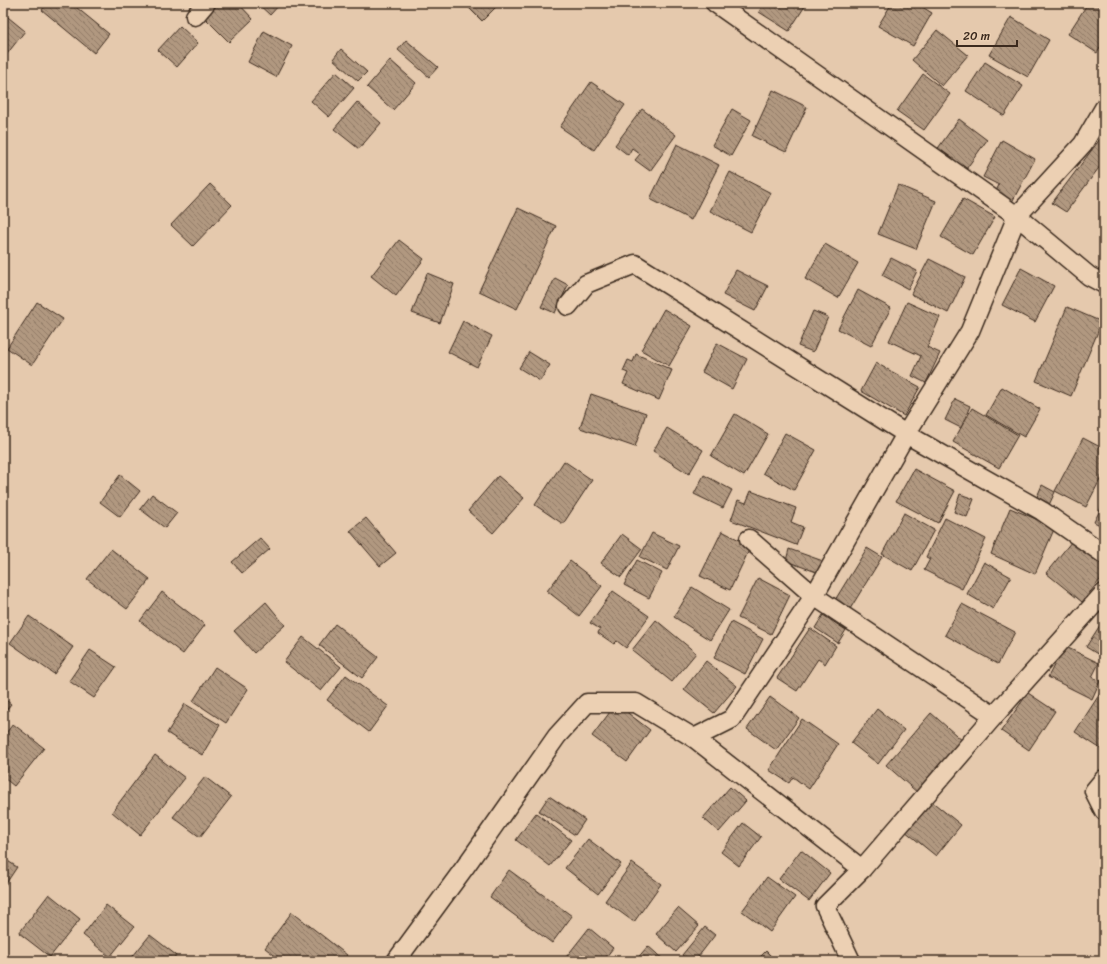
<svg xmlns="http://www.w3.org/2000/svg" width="1107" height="964" font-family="Sriracha,sans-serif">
<defs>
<pattern id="building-back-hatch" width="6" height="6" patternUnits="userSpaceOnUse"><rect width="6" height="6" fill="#b19880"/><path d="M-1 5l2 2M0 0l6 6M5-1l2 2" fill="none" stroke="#917c68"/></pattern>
</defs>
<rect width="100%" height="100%" fill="#e5c9ad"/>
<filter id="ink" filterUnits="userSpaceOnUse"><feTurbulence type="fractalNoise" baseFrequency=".025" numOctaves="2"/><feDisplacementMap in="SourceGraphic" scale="8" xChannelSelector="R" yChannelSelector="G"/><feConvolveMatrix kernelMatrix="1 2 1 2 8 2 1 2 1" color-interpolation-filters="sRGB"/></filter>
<g filter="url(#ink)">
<g fill="url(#building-back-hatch)" stroke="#3b2a1e">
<path d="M47,3H71L109,34L94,53L42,10Z"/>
<path d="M213,3H238L253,19L229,42L201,14Z"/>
<path d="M257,3H281L270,15Z"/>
<path d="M464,3H500L482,21Z"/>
<path d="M764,3H807L789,31L759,12Z"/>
<path d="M892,3H916L932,13L913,46L878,26Z"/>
<path d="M1088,3H1104V42L1097,53L1068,34Z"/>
<path d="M3,13L25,31L3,59Z"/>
<path d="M1011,17L1049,40L1028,77L989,55Z"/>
<path d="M180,26L198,43L177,67L158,50Z"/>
<path d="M937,30L968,55L942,86L912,60Z"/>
<path d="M264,31L292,46L276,77L248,62Z"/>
<path d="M406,40L438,67L429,77L398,50Z"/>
<path d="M341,49L367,72L358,81L333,59Z"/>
<path d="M390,60L416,83L393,110L367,87Z"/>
<path d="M985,62L1023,86L1004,116L966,91Z"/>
<path d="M336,72L354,88L329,117L311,101Z"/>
<path d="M923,74L950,94L924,130L897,111Z"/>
<path d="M591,82L625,105L594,150L560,127Z"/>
<path d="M773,90L807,107L786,152L752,136Z"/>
<path d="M357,102L381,123L359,149L334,129Z"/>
<path d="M642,109L676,135L650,171L635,160L640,154L632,148L628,155L615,145Z"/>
<path d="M732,109L751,120L731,156L712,145Z"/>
<path d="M959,119L987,140L964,172L936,151Z"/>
<path d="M1100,139L1104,141V161L1066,212L1052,203Z"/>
<path d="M1002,140L1035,159L1012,202L995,193L999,185L983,177Z"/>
<path d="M677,144L719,165L691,220L650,199Z"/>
<path d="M730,172L771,193L751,232L710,211Z"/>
<path d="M210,184L232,205L193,246L171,225Z"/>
<path d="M898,185L936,201L916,249L878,234Z"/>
<path d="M963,199L995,217L973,255L941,237Z"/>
<path d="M518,208L556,226L517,309L479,291Z"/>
<path d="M399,240L424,259L396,296L371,276Z"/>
<path d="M825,244L858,263L838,298L805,279Z"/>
<path d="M891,258L917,271L908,289L882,275Z"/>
<path d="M929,259L965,277L948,313L911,294Z"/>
<path d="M1021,268L1054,286L1035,322L1002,305Z"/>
<path d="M736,270L768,286L755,311L723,295Z"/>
<path d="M427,273L454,284L440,323L412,313Z"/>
<path d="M555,278L568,285L555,313L541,307Z"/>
<path d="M858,290L891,308L871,346L838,329Z"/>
<path d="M37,302L63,319L32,365L7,348Z"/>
<path d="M907,302L940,317L927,347L940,353L926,383L912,376L921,356L889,341Z"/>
<path d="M1067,307L1102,322L1071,396L1036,381Z"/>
<path d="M664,309L692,326L669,366L641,350Z"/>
<path d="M813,311L828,317L813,352L798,346Z"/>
<path d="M463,321L492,336L477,367L448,352Z"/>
<path d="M717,343L747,359L732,389L702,372Z"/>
<path d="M529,352L550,365L540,381L519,368Z"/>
<path d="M636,354L672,370L659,400L623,384L628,373L623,371L628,360L633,362Z"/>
<path d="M876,363L920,387L904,416L861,391Z"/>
<path d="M1002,387L1040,409L1024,437L986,415Z"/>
<path d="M591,394L646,413L635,447L580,428Z"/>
<path d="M955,399L970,406L961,428L945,420Z"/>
<path d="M972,408L1018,435L999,468L953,442Z"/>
<path d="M735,414L768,434L744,476L711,456Z"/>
<path d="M667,428L703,450L689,474L653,451Z"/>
<path d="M785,433L816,450L794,490L763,473Z"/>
<path d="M1083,438L1104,449V472L1086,507L1055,491Z"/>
<path d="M564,461L592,480L563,524L535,505Z"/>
<path d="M914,469L955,491L938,523L896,501Z"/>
<path d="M120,475L140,491L120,517L100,502Z"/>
<path d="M704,475L732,490L723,508L694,494Z"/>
<path d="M498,476L524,498L493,533L468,511Z"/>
<path d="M1042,485L1055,492L1049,505L1036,499Z"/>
<path d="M751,491L796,508L791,522L803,527L796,545L731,520L738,500L746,503Z"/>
<path d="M152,494L177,513L165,528L140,509Z"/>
<path d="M960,494L974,499L967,517L954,512Z"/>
<path d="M1104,502V527L1094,522Z"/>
<path d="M1010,508L1055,527L1035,574L991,554Z"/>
<path d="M904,513L934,530L912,571L882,554Z"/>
<path d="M366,518L396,553L380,566L350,531Z"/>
<path d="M945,518L986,539L962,589L924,570L930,559L926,557Z"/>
<path d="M722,531L751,546L730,590L700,576Z"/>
<path d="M652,533L679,546L667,570L640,557Z"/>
<path d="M622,534L642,549L621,577L601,563Z"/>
<path d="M1076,536L1104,559V575L1082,602L1046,573Z"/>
<path d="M260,538L270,549L242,573L232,562Z"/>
<path d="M867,548L882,557L850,609L835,600Z"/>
<path d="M111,549L150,579L127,609L87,579Z"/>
<path d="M789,549L823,561L819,573L786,561Z"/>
<path d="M637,560L662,573L649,598L624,585Z"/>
<path d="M570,561L602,586L579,616L547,591Z"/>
<path d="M984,562L1011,577L993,609L967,594Z"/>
<path d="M758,578L790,595L771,634L738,618Z"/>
<path d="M692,587L729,610L710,640L674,617Z"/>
<path d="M613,591L649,616L626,648L617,641L614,644L598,633L600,629L590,623Z"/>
<path d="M162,592L205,625L183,654L140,621Z"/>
<path d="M266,602L285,625L254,653L234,631Z"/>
<path d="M962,604L1015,632L998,664L945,635Z"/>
<path d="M823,615L846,630L838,643L815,628Z"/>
<path d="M29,616L73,647L54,674L10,643Z"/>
<path d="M1104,619V658L1086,647Z"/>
<path d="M656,620L696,653L672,682L632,650Z"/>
<path d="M731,622L763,639L745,674L714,658Z"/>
<path d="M335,624L378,657L362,678L319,645Z"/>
<path d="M810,628L836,646L825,664L818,659L797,691L777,678Z"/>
<path d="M303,637L341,667L321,691L284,662Z"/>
<path d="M1064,646L1099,663L1092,677L1100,681L1092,699L1048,677Z"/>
<path d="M90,650L116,667L94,698L69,681Z"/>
<path d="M706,661L737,686L714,713L684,689Z"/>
<path d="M215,667L248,689L226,723L193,701Z"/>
<path d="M346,675L388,706L369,732L327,700Z"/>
<path d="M1101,692L1104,693V751L1075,732Z"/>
<path d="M1028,693L1055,711L1029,750L1001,731Z"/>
<path d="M770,697L799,718L776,750L747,729Z"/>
<path d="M3,698L11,704L3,714Z"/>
<path d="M185,704L220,725L202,755L167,733Z"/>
<path d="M616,704L650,730L627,762L592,736Z"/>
<path d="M877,709L904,730L878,764L851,743Z"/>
<path d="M931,713L964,742L919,794L886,765Z"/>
<path d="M802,719L838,744L809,789L793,777L789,783L769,770Z"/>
<path d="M13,724L44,748L14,786L3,777V737Z"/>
<path d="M155,755L185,778L140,835L112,812Z"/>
<path d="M205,777L231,797L200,837L173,817Z"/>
<path d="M730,787L746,801L719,832L703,818Z"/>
<path d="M549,796L585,820L575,835L539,811Z"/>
<path d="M930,800L961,825L936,856L905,831Z"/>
<path d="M536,813L571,840L550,866L516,840Z"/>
<path d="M743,823L761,837L739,866L721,852Z"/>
<path d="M588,839L621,864L598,894L565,868Z"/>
<path d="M801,850L830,873L809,901L779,879Z"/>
<path d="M3,858L17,867L3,888Z"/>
<path d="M632,863L661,884L634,922L605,901Z"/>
<path d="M509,870L572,916L552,943L490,897Z"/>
<path d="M767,877L795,897L770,932L742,911Z"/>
<path d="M49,894L80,919L50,957L19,933Z"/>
<path d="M106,905L134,927L110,957L83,935Z"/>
<path d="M678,908L699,926L676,952L656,934Z"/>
<path d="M292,912L347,955L343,961H282L265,948Z"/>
<path d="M705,927L715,935L695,961H689L682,955Z"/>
<path d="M589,928L613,948L603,961H563Z"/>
<path d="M150,935L176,955L172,961H129Z"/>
<path d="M648,946L665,961H635Z"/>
<path d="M766,951L776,961H756Z"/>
</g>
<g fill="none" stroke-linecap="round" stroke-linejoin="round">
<defs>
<g id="street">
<path d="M715,3L1017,216L1089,276L1104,284"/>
<path d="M195,16L206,3"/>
<path d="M568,306L586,284L635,264L906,434L1042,511L1104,554"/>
<path d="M749,539L814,596L994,716"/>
<path d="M694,738L862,869"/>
<path d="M1104,779L1094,791L1104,811"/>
<path d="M396,961L465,867L557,736L587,703H636L694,738L732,719L814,596L906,434L970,331L1017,216L1083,144L1104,108"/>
<path d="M851,961L825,906L862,869L994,716L1104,593"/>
</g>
</defs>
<use href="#street" stroke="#3b2a1e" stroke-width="21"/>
<use href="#street" stroke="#ecd0b3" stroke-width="18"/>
</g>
</g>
<rect width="1107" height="964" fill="none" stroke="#ecd0b3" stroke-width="16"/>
<rect x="8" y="8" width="1091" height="948" fill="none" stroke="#3b2a1e" stroke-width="1.5" filter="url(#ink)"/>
<path d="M957 40v6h60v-6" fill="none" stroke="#3b2a1e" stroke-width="2"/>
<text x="963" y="40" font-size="12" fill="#3b2a1e" stroke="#ecd0b3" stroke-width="3" paint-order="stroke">20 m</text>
</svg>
